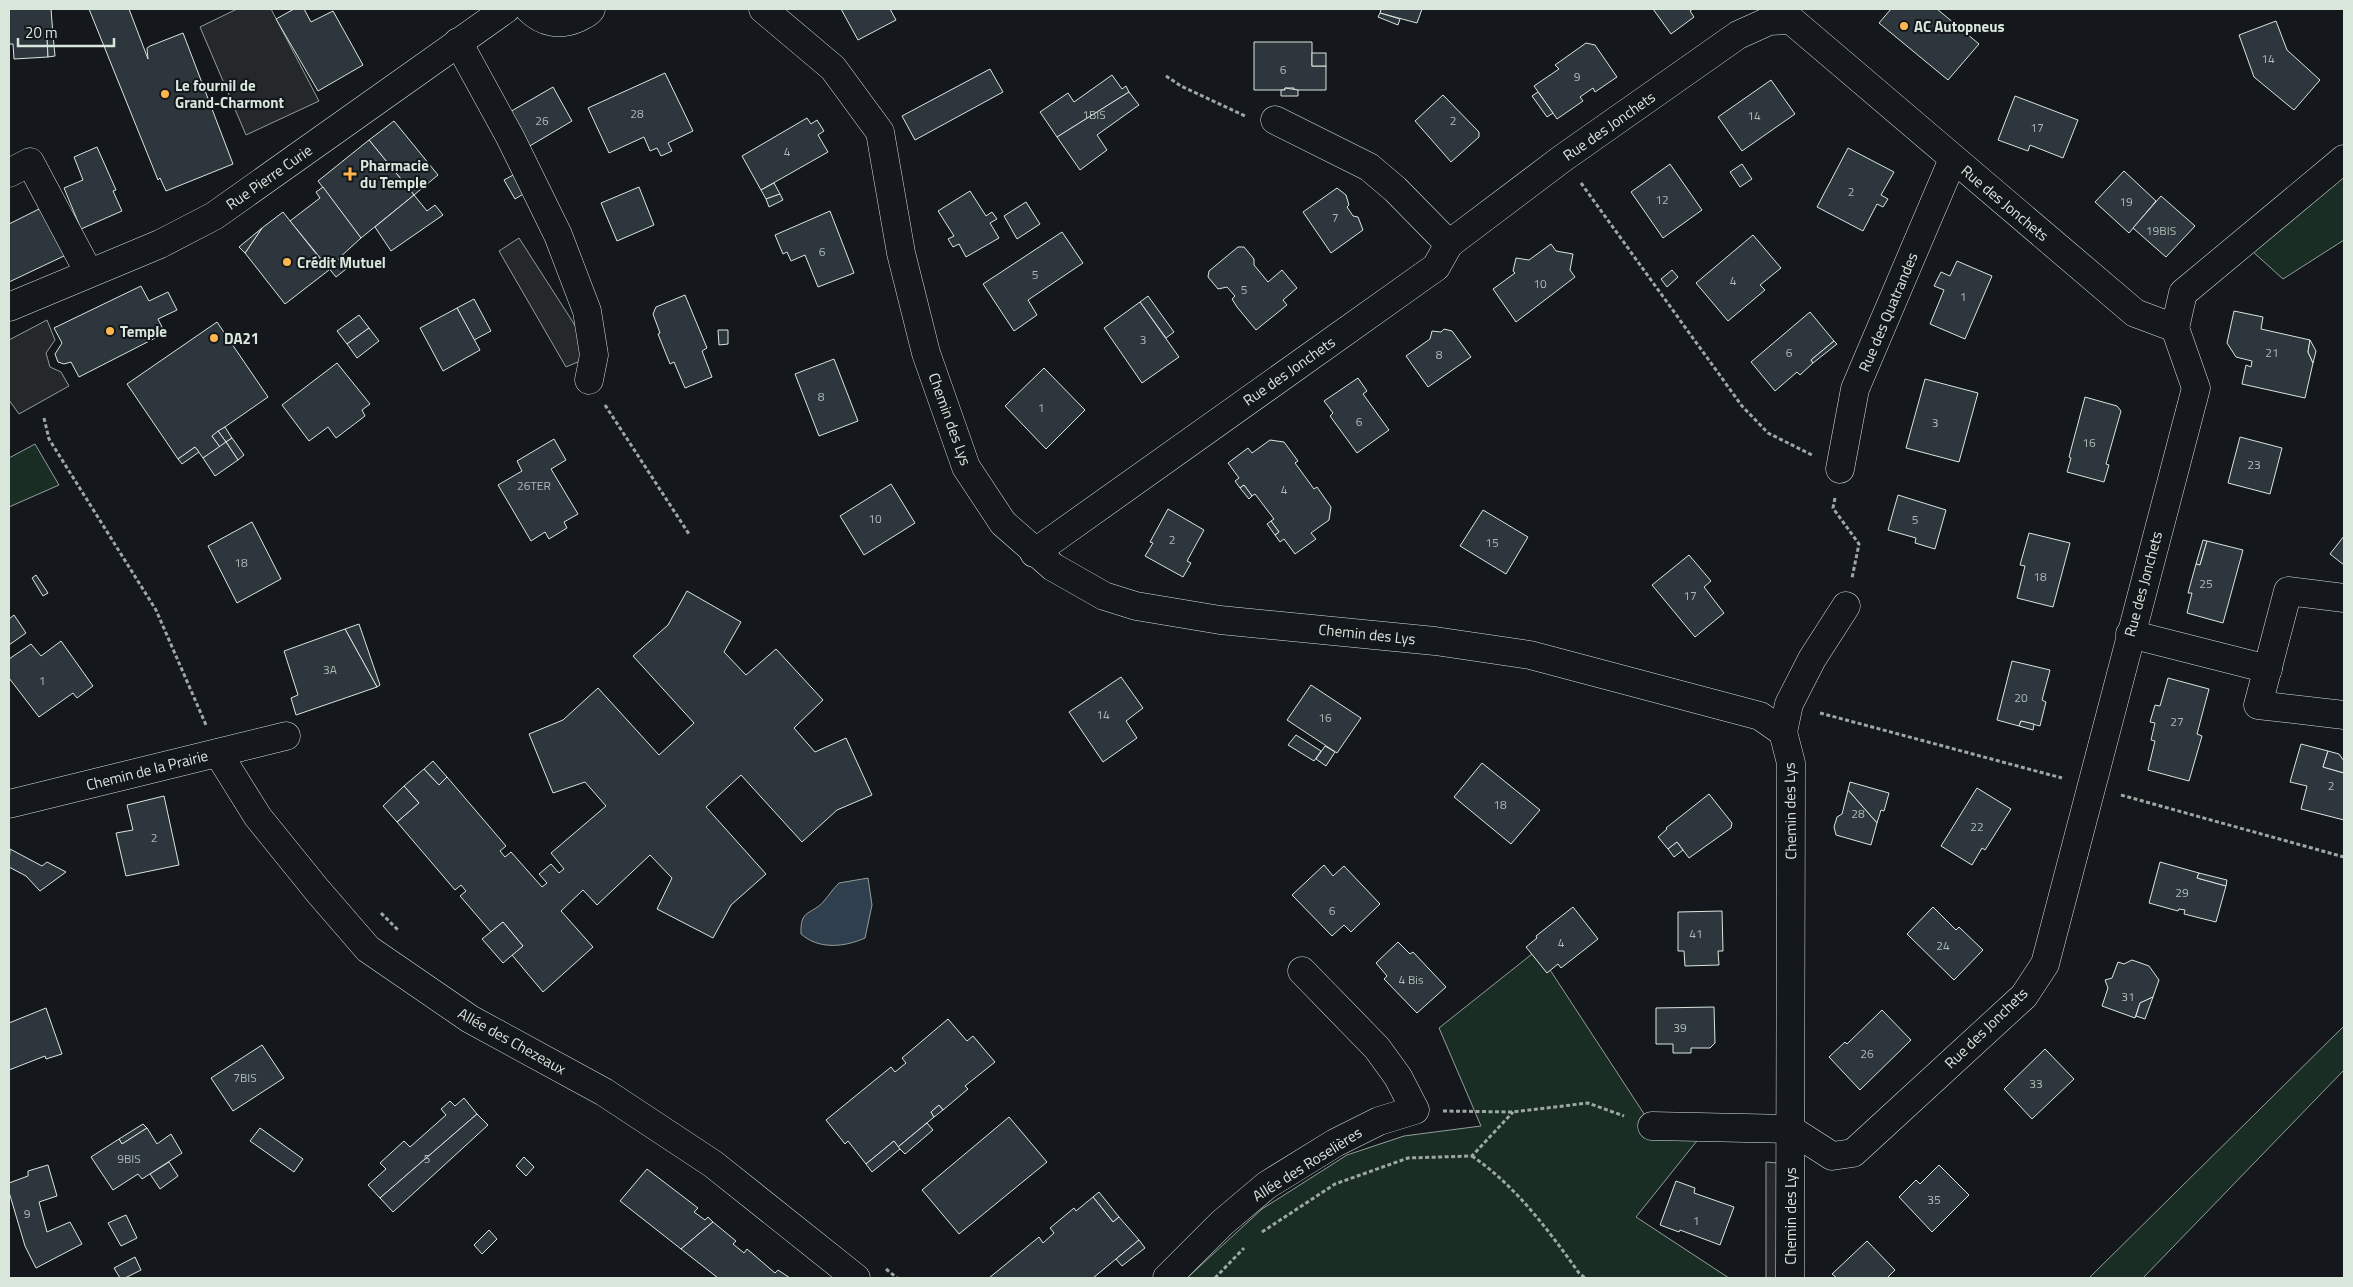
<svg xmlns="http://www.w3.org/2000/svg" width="2353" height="1287" font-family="'Titillium Web',sans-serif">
<rect width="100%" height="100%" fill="#14181c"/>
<g fill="#1a2d24" stroke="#939e99">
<path d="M2344,171V240L2283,279L2251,250Z"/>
<path d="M35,444L59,485L9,507V458Z"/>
<path d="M1537,950L1652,1126L1704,1132L1636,1217L1729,1278H1187L1262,1209L1347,1155L1404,1136L1481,1126L1439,1028Z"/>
<path d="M2344,1026V1070L2143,1278H2089Z"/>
</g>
<g fill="#24282b" stroke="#939e99">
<path d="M237,9H271L319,101L246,135L200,27Z"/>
<path d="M519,238L594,355L566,367L499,251Z"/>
<path d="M47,320L55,340L46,353L50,367L61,372L69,386L19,414L9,400V340Z"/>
<path d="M1766,1162L1790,1164V1278H1766Z"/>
</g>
<path fill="#2f3f4d" stroke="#939e99" d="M868,878L872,905L865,938C845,947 819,950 801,934C800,908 811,916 824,901C829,895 833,889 839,883Z"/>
<g fill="#2c363c" stroke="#d8e6dc">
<path d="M9,9H51L53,35L47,36L48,57L14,59L13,44H9Z"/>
<path d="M89,9H129L148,59L147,48L150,46L183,33L233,164L166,191L160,178L158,180Z"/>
<path d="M294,9H304L311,22L333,11L363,65L318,91L276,19Z"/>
<path d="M841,9H890L896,20L858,40Z"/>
<path d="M1377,9H1422L1417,23L1380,13L1381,10Z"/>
<path d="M1653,9H1693L1690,11L1694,17L1671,34Z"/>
<path d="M1891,9H1937L1979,44L1948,80L1879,23Z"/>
<path d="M1380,13L1400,19L1398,25L1378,17Z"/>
<path d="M2276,21L2287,50L2320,80L2294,110L2254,77L2239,35Z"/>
<path d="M53,35L55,56L48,57L47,36Z"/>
<path d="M1254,42H1312V66H1326V90H1294V88H1285V90H1254Z"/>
<path d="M1586,43L1595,45L1617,77L1595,92L1593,88L1580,97L1583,101L1557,119L1534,86L1559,69L1555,65Z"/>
<rect x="1312" y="53" width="14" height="13"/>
<path d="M990,69L1003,92L915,140L902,116Z"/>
<path d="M665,73L693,131L668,143L672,151L661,156L657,148L650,151L644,137L609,153L588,108Z"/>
<path d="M1112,75L1122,89L1126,86L1129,92L1057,137L1040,112L1068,93L1074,102Z"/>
<path d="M1771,80L1795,114L1742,151L1718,117Z"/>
<path d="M553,87L572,121L528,147L508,113Z"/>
<path d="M1285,88L1298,90V96H1281V90H1285Z"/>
<path d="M1129,92L1139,105L1097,135L1107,150L1080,170L1057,137Z"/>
<path d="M1538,92L1553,113L1547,117L1532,96Z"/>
<path d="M1443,95L1479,132V137L1451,162L1415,121Z"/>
<path d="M2015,96L2078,120L2063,158L2030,145L2028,151L1998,140Z"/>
<path d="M807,118L811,124L817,120L824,131L818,135L828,152L761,190L742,156Z"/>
<path d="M394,121L438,175L414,195L369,140Z"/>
<path d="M369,140L414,195L361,238L318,181Z"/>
<path d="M97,147L116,190L113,191L122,211L81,229L64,188L83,180L74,157Z"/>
<path d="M1848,148L1894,172L1881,195L1888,199L1883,207L1877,204L1863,231L1817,207Z"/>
<path d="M1670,164L1702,210L1663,238L1631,192Z"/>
<path d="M1742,164L1752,179L1740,187L1730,172Z"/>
<path d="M2124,171L2156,201L2129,233L2095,202Z"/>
<path d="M515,174L525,193L515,199L504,180Z"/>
<path d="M774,183L780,194L766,199L761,190Z"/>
<path d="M323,187L361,238L338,259L346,269L336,277L290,221L320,198L316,192Z"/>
<path d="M639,187L654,225L617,241L601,203Z"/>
<path d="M1337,188L1346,195L1349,205L1347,207L1353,216L1358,217L1363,230L1331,253L1303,212Z"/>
<path d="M970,191L986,216L992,212L997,219L990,223L999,238L966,257L959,244L953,247L948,239L954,236L938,211Z"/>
<path d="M780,194L783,200L769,207L766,199Z"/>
<path d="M414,195L427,211L435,205L443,215L391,251L375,227Z"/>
<path d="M2161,196L2195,226L2166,257L2133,228Z"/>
<path d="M1026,202L1040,224L1017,239L1004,216Z"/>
<path d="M43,207L66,255L9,282V224Z"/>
<path d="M830,211L854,273L818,287L805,255L791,261L787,252L783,254L775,235Z"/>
<path d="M283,212L329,270L285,304L245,253L262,228Z"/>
<path d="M262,228L245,253L239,247Z"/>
<path d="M1062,232L1083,263L1028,300L1037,315L1014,331L983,284Z"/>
<path d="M1753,235L1781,268L1760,285L1765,290L1728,321L1696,283Z"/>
<path d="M1551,244L1556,251L1573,254L1570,270L1575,277L1516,322L1493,289L1515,273L1513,271L1516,258L1529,260Z"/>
<path d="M1238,247H1244L1254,259V265L1268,282L1282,270L1297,288L1283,300L1287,305L1256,330L1237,307L1232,299L1235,296L1227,287L1218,289L1208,277L1209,271Z"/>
<path d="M1957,261L1992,276L1965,339L1930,324L1944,290L1934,286L1941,272L1950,276Z"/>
<path d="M1672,270L1678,277L1667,287L1661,279Z"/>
<path d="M141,286L149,301L168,292L177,310L158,319L165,333L79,377L71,362L64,364L58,362L55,354L62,343L54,328Z"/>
<path d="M685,295L707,348L702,351L712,377L685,388L674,362L670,364L658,334L660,333L653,314L656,307Z"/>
<path d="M1148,296L1174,332L1166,338L1140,302Z"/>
<path d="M474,299L491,331L474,340L457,308Z"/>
<path d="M1140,302L1179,357L1142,383L1104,328Z"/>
<path d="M457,308L480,350L443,371L420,328Z"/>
<path d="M2234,311L2263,317L2261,329L2310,340L2308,352L2313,363L2305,398L2242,384L2246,365L2251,367L2252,361L2236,357L2227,343Z"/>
<path d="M1810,312L1834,341L1811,360L1813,363L1800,375L1797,372L1775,391L1751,362Z"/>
<path d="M359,315L369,328L347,344L337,331Z"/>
<path d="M217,322L268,397L212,436L220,447L203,458L195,447L178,459L127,384Z"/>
<path d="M369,328L379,341L357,358L347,344Z"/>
<path d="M1444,329L1452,331L1471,357L1428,387L1406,356L1430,339L1432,331L1441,332Z"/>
<path d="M718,330H728V344L719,345Z"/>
<path d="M2310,340L2316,351L2313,363L2308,352Z"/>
<path d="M1834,341L1837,344L1813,363L1811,360Z"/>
<path d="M834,359L858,421L819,436L795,374Z"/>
<path d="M337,363L370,404L362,410L365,416L336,438L328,427L309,441L282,405Z"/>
<path d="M1044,368L1085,410L1046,449L1005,406Z"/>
<path d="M1358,378L1367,391L1363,394L1389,430L1357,453L1330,416L1333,413L1324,401Z"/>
<path d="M1925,379L1978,393L1959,462L1906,448Z"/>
<path d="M2085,397L2117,406L2121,411L2106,464L2109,465L2104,482L2067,472L2071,458L2069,457Z"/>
<path d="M225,427L232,438L226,442L218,431Z"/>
<path d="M218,431L226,442L220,447L212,436Z"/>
<path d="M2240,437L2282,448L2270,494L2228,483Z"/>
<path d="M232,438L244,455L238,460L226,442Z"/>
<path d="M554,439L566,460L551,469L578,514L564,522L567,528L549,539L545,532L531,541L498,485L522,471L517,461Z"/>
<path d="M1270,440L1284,442L1298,461L1295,463L1314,489L1317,487L1331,507L1329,520L1311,533L1316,539L1295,554L1284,539L1280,542L1275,535L1279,532L1271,521L1274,519L1255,494L1252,496L1244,485L1240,488L1235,481L1239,478L1228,463L1248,448L1252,453Z"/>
<path d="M226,442L238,460L215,476L203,458Z"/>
<path d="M195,447L199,452L182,464L178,459Z"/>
<path d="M891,484L915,523L864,555L840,516Z"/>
<path d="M1244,485L1252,496L1249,499L1240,488Z"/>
<path d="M1898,495L1946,510L1935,549L1915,543L1916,538L1888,530Z"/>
<path d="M1168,509L1204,530L1187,561L1191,563L1183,577L1145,556L1153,543L1150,542Z"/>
<path d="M1483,510L1528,537L1506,574L1460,546Z"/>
<path d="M1271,521L1279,532L1275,535L1267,524Z"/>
<path d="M252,522L281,579L237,603L208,546Z"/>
<path d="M2029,533L2070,543L2053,607L2017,598L2025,566L2020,565Z"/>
<path d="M2344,536V565L2330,554Z"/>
<path d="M2203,540L2207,541L2200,565L2196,564Z"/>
<path d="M2207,541L2243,550L2223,623L2187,613L2192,593H2188L2196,564L2200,565Z"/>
<path d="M1689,555L1711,581L1704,587L1724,613L1695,637L1652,585Z"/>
<path d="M36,575L48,593L43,596L32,578Z"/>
<path d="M687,591L741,622L724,652L746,675L776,649L823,700L794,728L815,752L846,738L872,795L837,810L802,842L741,775L706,807L766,874L731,905L713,938L657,909L672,878L650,855L597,905L583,890L561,911L593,947L543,992L512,955L523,946L503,922L491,932L460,896L466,891L461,885L455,890L397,822L419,803L404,786L424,769L439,785L447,777L506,846L500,851L505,857L511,852L542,887L547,883L539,874L551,864L559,873L564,869L551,853L606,806L585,782L553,793L529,734L563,720L598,688L659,755L694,723L633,656L668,625Z"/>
<path d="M14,615L26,633L9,645V619Z"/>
<path d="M359,624L380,685L377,687L345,629Z"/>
<path d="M345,629L377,687L296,715L291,698L298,695L284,651Z"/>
<path d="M61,641L93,686L77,698L73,693L39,717L9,678V659L31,644L41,656Z"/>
<path d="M2012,661L2050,670L2042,700L2046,702L2040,726L2021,721L2019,726L1997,720Z"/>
<path d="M1121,677L1143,708L1126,721L1137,738L1103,762L1069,712Z"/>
<path d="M2168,678L2209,689L2197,734L2202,736L2189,781L2148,770L2155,741L2151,740L2155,723L2150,722L2155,705L2160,706Z"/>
<path d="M1311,685L1361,718L1337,753L1287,720Z"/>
<path d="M2021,721L2034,724L2033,730L2019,726Z"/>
<path d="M1296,735L1321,751L1314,761L1288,745Z"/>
<path d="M2301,744L2328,751L2323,767L2344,773V820L2301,809L2307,786L2290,782Z"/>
<path d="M1325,746L1335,752L1326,766L1316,759Z"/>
<path d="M2328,751L2339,754L2344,761V773L2323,767Z"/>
<path d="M433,761L447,777L439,785L424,769Z"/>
<path d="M1482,763L1540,810L1511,844L1454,797Z"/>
<path d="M1850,782L1889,793L1884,811L1881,810L1877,823L1848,790Z"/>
<path d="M404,786L419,803L397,822L383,806Z"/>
<path d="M1977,788L2011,809L1985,850L1982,848L1972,865L1941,846Z"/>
<path d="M1848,790L1877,823L1871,845L1836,835L1834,827L1837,817L1842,814Z"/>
<path d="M1709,794L1732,823L1731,828L1689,858L1677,842L1668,849L1658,837L1667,829L1666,828Z"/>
<path d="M164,796L179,865L126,876L116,833L133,830L127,805Z"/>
<path d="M1677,842L1683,850L1674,857L1668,849Z"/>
<path d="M10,849L42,866L47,862L66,872L40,891L26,876L9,867Z"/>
<path d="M2160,862L2199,873L2197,878L2226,886L2216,922L2184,914L2185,910L2179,909L2178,911L2149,903Z"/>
<path d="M1324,865L1333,876L1344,866L1380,904L1351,932L1344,925L1332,936L1292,895Z"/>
<path d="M2199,873L2227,880L2226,886L2197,878Z"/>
<path d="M1573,907L1598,939L1561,968L1558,964L1547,973L1526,947L1537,938L1536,936Z"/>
<path d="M1933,907L1956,930L1959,927L1983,950L1954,980L1907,934Z"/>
<path d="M1722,911L1723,951H1718L1719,965L1685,966L1684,951H1678V912Z"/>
<path d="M503,922L523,946L503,963L482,939Z"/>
<path d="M1398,942L1410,954L1413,952L1446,987L1417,1013L1384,979L1387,976L1376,963Z"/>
<path d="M2132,960L2149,966L2159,980L2153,997L2140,1003L2135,1018L2102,1006L2108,988L2105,980L2112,978L2118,962L2124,964Z"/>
<path d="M2153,997L2145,1019L2136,1016L2140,1003Z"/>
<path d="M1714,1007L1715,1043L1710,1048H1691V1053H1673V1044H1656V1008Z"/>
<path d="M46,1008L62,1054L46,1059L45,1056L9,1070V1023Z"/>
<path d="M1882,1010L1911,1040L1860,1090L1829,1057L1845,1042L1847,1044Z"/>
<path d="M948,1019L967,1041L973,1036L995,1062L965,1086L968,1089L943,1110L939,1105L931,1112L934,1117L898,1147L894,1141L866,1164L848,1141L845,1144L826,1120L891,1067L895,1072L906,1063L902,1058Z"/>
<path d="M262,1045L284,1078L233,1111L211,1078Z"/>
<path d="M2045,1049L2074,1079L2032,1119L2004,1089Z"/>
<path d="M464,1098L477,1114L380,1198L368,1185L386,1169L380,1163L404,1141L410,1147L446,1115L441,1109L450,1101L455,1106Z"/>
<path d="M939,1105L943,1110L934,1117L931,1112Z"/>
<path d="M477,1114L488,1125L393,1212L380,1198Z"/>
<path d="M1009,1117L1047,1162L959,1234L922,1190Z"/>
<path d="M927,1123L933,1130L905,1154L898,1147Z"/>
<path d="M143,1124L147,1128L122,1144L119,1139Z"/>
<path d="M147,1128L157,1144L171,1134L182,1153L142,1179L138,1174L113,1190L91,1157L119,1139L122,1144Z"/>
<path d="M260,1128L303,1159L294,1172L250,1141Z"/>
<path d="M894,1141L900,1149L872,1172L866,1164Z"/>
<path d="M524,1157L534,1167L526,1176L516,1166Z"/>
<path d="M169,1162L178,1176L160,1189L150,1174Z"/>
<path d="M48,1165L57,1196L39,1202L47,1232L70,1222L82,1244L36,1268L25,1246L9,1192V1183L28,1176V1171Z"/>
<path d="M1939,1165L1969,1195L1932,1232L1899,1197L1916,1180L1920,1184Z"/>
<path d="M647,1169L698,1208L694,1212L705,1220L708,1217L713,1222L681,1249L620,1201Z"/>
<path d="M1676,1181L1695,1188L1694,1193L1734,1207L1720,1245L1680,1230L1679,1232L1660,1225Z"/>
<path d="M1099,1192L1119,1217L1113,1222L1093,1197Z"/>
<path d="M1093,1197L1113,1222L1119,1217L1139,1240L1093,1278H989L1039,1237L1043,1243L1054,1233L1050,1228L1074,1208L1076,1211Z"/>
<path d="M126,1215L137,1238L121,1246L108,1223Z"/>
<path d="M713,1222L736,1241L733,1244L744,1253L747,1249L775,1273L778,1270L790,1278H718L681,1249Z"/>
<path d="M489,1230L497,1239L482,1254L474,1245Z"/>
<path d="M1139,1240L1145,1248L1122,1266L1116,1259Z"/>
<path d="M1867,1241L1895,1270L1887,1278H1837L1832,1274Z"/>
<path d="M135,1257L141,1270L125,1278H120L114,1268Z"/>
</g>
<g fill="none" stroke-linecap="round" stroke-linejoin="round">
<defs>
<g id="minor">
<path d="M529,9C543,23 560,26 578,18C583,15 588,14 591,9"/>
<path d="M763,9L833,68L880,132L901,253L926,353L966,467L1003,523L1053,567L1104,596L1136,606L1220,620L1435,641L1530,655L1760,716L1783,732L1791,763L1790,1278"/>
<path d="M458,42L510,137L558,235L587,311L594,355L589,380"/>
<path d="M1275,120L1369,167L1395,189L1449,244"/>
<path d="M9,173L30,162L89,273"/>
<path d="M9,307L160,244L214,216L506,9"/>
<path d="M2175,328L2183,293L2344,159"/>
<path d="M1840,469L1855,389L1953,159"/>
<path d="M1034,553L1436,267L1449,244L1563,158L1738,35L1769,21L1791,20L2135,313L2175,328L2196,388L2045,964L2024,996L1853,1153L1832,1156L1790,1129L1652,1126"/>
<path d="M2344,598L2288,591L2258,705L2344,715"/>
<path d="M2130,634L2268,669"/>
<path d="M1783,732L1789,704L1812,659L1846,606"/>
<path d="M218,753L258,817L317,890L368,949L470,1019L604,1092L713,1164L856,1278"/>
<path d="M9,804L286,736"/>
<path d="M1167,1278L1222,1223L1267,1185L1335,1143L1379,1121L1415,1110L1398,1077L1377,1048L1302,971"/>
</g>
</defs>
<use href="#minor" stroke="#d8e6dc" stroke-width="29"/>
<g stroke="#9da8a2" stroke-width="3" stroke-dasharray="4 2.5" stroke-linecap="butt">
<path d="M1166,76L1181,86L1245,116"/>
<path d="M1581,183L1742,406L1768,433L1812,455"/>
<path d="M605,405L689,534"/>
<path d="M44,418L49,439L156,610L206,725"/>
<path d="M1835,498L1833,508L1859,544L1852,578"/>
<path d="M1820,713L2062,778"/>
<path d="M2121,795L2344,857"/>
<path d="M381,913L398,930"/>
<path d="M1443,1111L1513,1112L1588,1103L1624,1116"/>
<path d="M1472,1156C1517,1187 1548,1230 1579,1273L1585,1278"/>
<path d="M1262,1232L1335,1184L1408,1158L1472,1156L1513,1112"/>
<path d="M886,1269L897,1278"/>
<path d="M1215,1278L1244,1248"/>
</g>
<use href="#minor" stroke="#14181c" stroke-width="28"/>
</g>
<g fill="#ffb74d" stroke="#14181c" stroke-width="2">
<circle cx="1904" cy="26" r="5"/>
<circle cx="165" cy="94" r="5"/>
<path d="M347.5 166.5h5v5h5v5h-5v5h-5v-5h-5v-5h5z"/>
<circle cx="287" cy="262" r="5"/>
<circle cx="110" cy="331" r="5"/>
<circle cx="214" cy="338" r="5"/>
</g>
<g text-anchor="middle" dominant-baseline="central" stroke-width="4" stroke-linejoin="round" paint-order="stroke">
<g font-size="12" fill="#adbab4">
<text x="2268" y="58">14</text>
<text x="1283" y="69">6</text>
<text x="1577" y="76">9</text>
<text x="637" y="113">28</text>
<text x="1094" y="114">1BIS</text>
<text x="1754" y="115">14</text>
<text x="542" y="120">26</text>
<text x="1453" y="120">2</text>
<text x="2037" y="127">17</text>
<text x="787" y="151">4</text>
<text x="1851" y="191">2</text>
<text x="1662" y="199">12</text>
<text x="2126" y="201">19</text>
<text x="1335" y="217">7</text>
<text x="2161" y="230">19BIS</text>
<text x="822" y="251">6</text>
<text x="1035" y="274">5</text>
<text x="1733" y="280">4</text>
<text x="1540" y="283">10</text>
<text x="1244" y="289">5</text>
<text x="1963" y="296">1</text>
<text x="1143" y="339">3</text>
<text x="1789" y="352">6</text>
<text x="2272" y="352">21</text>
<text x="1439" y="354">8</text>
<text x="821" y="396">8</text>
<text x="1041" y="407">1</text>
<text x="1359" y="421">6</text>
<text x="1935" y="422">3</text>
<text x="2089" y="442">16</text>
<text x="2254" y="464">23</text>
<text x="534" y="485">26TER</text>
<text x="1284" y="489">4</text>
<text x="875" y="518">10</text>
<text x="1915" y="519">5</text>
<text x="1172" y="539">2</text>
<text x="1492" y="542">15</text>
<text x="241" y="562">18</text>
<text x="2040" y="576">18</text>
<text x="2206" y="583">25</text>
<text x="1690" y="595">17</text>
<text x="330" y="669">3A</text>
<text x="42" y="680">1</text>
<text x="2021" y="697">20</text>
<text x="1103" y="714">14</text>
<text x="1325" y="717">16</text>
<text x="2177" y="721">27</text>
<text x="2331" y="785">2</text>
<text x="1500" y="804">18</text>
<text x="1858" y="813">28</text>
<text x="1977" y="826">22</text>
<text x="154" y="837">2</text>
<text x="2182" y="892">29</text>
<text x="1332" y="910">6</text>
<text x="1696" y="933">41</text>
<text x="1561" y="942">4</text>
<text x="1943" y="945">24</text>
<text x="1411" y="979">4 Bis</text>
<text x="2128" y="996">31</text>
<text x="1680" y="1027">39</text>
<text x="1867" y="1053">26</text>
<text x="245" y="1077">7BIS</text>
<text x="2036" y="1083">33</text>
<text x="129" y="1158">9BIS</text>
<text x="427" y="1158">5</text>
<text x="1934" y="1199">35</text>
<text x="27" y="1213">9</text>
<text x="1696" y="1220">1</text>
</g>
<g font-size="15" font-weight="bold" fill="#d8e6dc" stroke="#14181c" text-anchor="start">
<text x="1914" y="26">AC Autopneus</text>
<text x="175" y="85">Le fournil de<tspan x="175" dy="17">Grand-Charmont</tspan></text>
<text x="360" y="165">Pharmacie<tspan x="360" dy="17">du Temple</tspan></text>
<text x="297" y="262">Crédit Mutuel</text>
<text x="120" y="331">Temple</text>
<text x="224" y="338">DA21</text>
</g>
<g font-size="15" fill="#d8e6dc" stroke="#14181c">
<text transform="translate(1609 126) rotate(-35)">Rue des Jonchets</text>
<text transform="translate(269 177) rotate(-35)">Rue Pierre Curie</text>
<text transform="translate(2005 203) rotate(40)">Rue des Jonchets</text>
<text transform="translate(1888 312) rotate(-67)">Rue des Quatrandes</text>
<text transform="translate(1289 371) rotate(-35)">Rue des Jonchets</text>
<text transform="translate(950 419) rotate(70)">Chemin des Lys</text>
<text transform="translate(2143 584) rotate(-75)">Rue des Jonchets</text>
<text transform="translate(1367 634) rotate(6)">Chemin des Lys</text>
<text transform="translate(147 770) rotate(-14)">Chemin de la Prairie</text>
<text transform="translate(1790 811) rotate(-91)">Chemin des Lys</text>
<text transform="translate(1986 1028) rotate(-44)">Rue des Jonchets</text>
<text transform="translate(512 1041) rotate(29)">Allée des Chezeaux</text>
<text transform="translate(1307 1164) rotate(-32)">Allée des Roselières</text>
<text transform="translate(1790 1216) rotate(-90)">Chemin des Lys</text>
</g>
</g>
<rect width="2353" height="1287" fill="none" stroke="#d8e6dc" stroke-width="20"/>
<path d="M18 38v8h96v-8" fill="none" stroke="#d8e6dc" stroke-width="2.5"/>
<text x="25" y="38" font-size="15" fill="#d8e6dc" stroke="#14181c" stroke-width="4" paint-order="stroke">20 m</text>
</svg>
